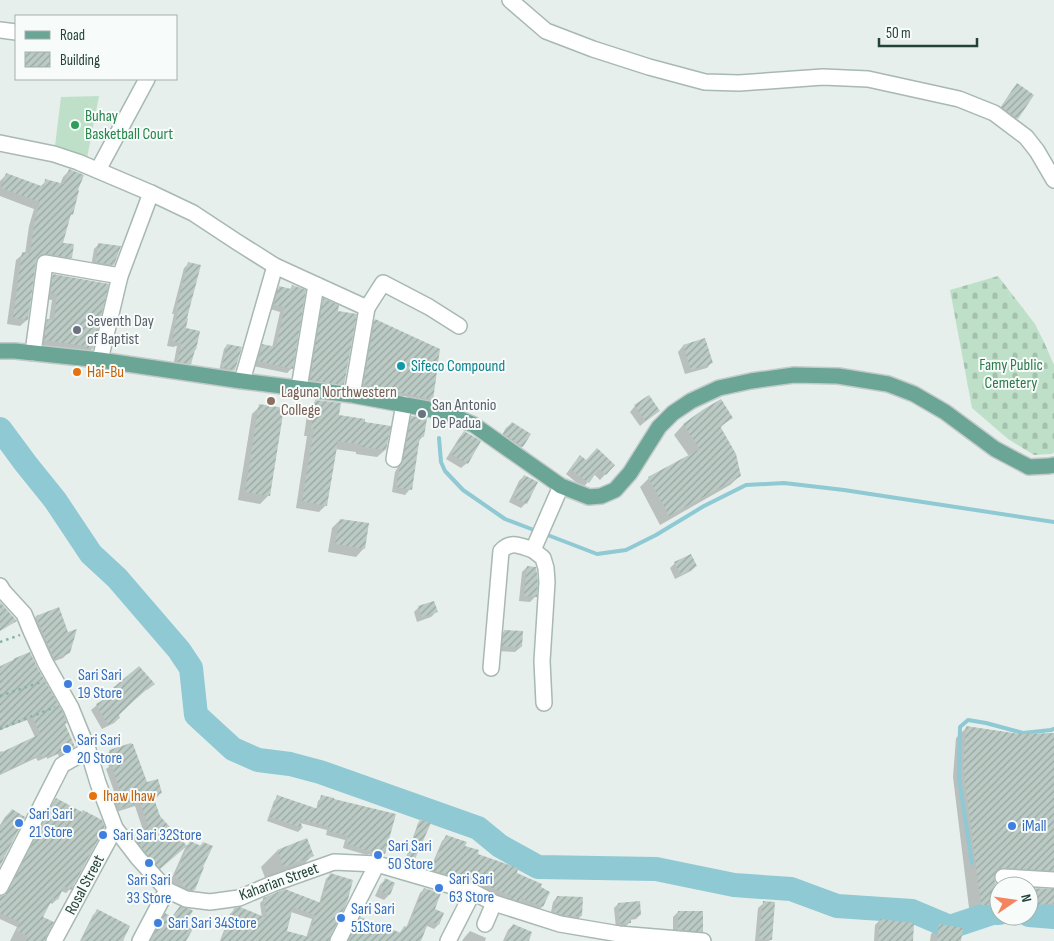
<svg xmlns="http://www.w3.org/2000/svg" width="1054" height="941" font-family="'Sofia Sans Condensed',sans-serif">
<defs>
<pattern id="cemetery-stones" width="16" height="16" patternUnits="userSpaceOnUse" patternTransform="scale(1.25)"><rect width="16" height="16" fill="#bfe0c8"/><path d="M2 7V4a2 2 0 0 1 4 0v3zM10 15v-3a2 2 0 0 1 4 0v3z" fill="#a4c1ad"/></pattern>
<pattern id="building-hatch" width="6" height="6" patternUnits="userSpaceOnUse" patternTransform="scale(1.25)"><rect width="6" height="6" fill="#bbcac4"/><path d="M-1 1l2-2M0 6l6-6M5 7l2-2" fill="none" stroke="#98a6a0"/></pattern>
</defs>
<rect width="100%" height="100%" fill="#e6efeb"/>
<path fill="#bfe0c8" d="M99,96L87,158L54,154L61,97Z"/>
<path fill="url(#cemetery-stones)" d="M998,276L1035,324L1044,342L1054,365V452L1052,454L1034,455L1008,439L972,408L950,290Z"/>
<g fill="#0003" fill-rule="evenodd">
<path d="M1017,85V118L1012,123L997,113L1012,90Z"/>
<path d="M70,170L77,191L72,214L69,217L62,244L71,258L64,264L39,260H35L27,320L20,326L7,324L16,260L23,254H25L29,226L34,209L0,196V181L7,174L40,187L46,181L60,185L63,177Z"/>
<path d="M99,244L113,265L108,270L91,267L94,249Z"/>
<path d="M189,263L185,329L190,363L185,369L173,367L177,346H175L174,347L167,346L174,314H172L184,268Z"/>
<path d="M53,275L92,349L85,355L38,347L41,327L47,320L49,321L52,300L44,299L47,282Z"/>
<path d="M292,287V368L287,373L253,366L258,351L263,346L272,348L280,312L270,309L274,293L279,288L289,290Z"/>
<path d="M324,300L343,384L338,389L306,385L319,305Z"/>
<path d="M375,320L432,400L421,411L353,395L364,331Z"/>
<path d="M705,340L712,362L707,368L685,374L678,352L683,346Z"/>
<path d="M227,345L234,369L230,373L219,371L224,349Z"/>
<path d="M316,401L337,416L363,423L385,450L377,457L356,454V452L335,449L326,505L319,512L296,508L307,436H304L308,408Z"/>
<path d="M260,406L269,495L260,504L238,500L252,414Z"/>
<path d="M635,406L658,411L640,426L630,412Z"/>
<path d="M705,410L731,418L720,428L740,476L730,485L660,525L640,487L649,478L689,456L674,435L683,425Z"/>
<path d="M412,417L423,436L418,442L410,489L405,495L392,492L395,472L398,467L407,422Z"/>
<path d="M512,423L529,435L522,447L517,452L499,440L506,428Z"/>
<path d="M464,432L467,463L461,468L446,459L459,438Z"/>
<path d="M586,461L614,465L600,480L594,474L583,488L566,474L575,462Z"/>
<path d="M524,476L526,503L521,508L509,502L519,481Z"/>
<path d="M340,520L364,548L356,557L328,552L332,528Z"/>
<path d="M675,563L696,566L691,571L675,579L670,568Z"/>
<path d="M527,567L535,597L530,602L519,601L522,572Z"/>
<path d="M419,607L436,612L431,617L417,622L414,612Z"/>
<path d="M36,617L69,652L63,658L49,663L31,622Z"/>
<path d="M504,631L521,647L515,652L498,651L499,637Z"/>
<path d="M29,653L74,746L69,751L59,757L58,754L47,759V757L38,761L36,758L0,775V752L2,751L3,753L35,737L27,720L0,730V666Z"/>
<path d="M139,668L153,684L117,715L119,718L114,723L102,729L91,710L97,705L104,701L103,699L108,694Z"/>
<path d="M967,727L1019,735L1054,734V914L1029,915V889L1052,890L1051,887L1043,881L993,878L997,886H999V915L970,916L953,777L956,738Z"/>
<path d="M110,751L146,784L161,793L156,798L153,799L159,817L181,850L155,872L129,841L133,837L143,830L135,806L116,812L111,799L115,794L106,769L109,767L105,756Z"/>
<path d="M278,797L316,810L318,801L322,797L384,853L380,857L368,854L367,855L343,848L345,840L326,835L327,830L300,823L302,828L298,832L267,821L274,801Z"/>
<path d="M56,799L70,889L66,893L61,891L57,899L52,904L49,902L42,917L44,941H10L17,927L0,919V897L5,896L52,804Z"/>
<path d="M12,810L0,864V825L5,817Z"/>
<path d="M420,821L414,858L412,860L406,858L418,823Z"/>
<path d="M446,837L476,854L515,874L542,907L538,911L519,902L516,905L509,900L460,881L428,874L442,841Z"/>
<path d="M190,843L199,847L203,843L194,890L189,895L178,891L180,887L170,882L186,846Z"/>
<path d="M277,851L312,856L296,872L267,883L261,867Z"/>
<path d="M330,875L327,941H220L230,914L235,909L262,917L260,903L264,899L319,904L326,879ZM291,912L312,919L306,938L285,932Z"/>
<path d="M385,880L389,895L384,900L375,896L380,885Z"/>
<path d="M424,889L438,925L434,929L425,925L419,941H347L356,923L361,919L399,934L404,927L406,928L420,893Z"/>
<path d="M557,897L581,916L577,920L550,917L553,902Z"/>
<path d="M764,903L771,939L769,941H755L758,908Z"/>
<path d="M618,904L640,915L636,919L630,920V922L626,926L616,928L614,908Z"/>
<path d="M180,908L185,941H150L161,919L165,915L171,918Z"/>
<path d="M98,911L122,940L124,941H80L93,915Z"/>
<path d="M678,912L702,931L696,936L673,934V917Z"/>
<path d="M880,920L912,941H874L875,925Z"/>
<path d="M513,925L527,941H503L508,930Z"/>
<path d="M939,925L960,941H930L931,934Z"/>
<path d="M470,931L486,938L485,941H462L464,938Z"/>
</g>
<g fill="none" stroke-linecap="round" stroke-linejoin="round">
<g stroke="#8ec9d4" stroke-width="4">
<path d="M439,438L441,462L445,471L463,490L505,519L534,530"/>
<path d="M545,534L597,554L626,550L656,535L704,506L746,485L784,483L844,490L1054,522"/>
<path d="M972,863L959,778L960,727L968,720L986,723L1023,733L1051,730L1054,729"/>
</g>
<g stroke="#8ec9d4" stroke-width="24">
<path d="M0,429L26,464L55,500L91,554L117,578L179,650L191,668L196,715L233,749L258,760L290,764L320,772L478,828L500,846L538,867L656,869L734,885L791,889L837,906L912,911L950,927L992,913H999"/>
<path d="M1029,915L1054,917"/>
</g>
</g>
<g fill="url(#building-hatch)" fill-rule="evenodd">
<path d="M1017,83L1034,95L1018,119L1001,107Z"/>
<path d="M69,169L84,175L78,190H79L73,215L71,214L63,243L74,244L72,258L47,254H42L38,257L36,262L28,320L13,318L22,252L30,253L35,219L40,202L1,188L6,173L44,187L45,179L64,184Z"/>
<path d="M98,243L121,246L114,265L96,262Z"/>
<path d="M188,262L201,265L187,318H188L186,328L200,331L196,350H195L191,364L177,362L182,341H180V343L172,341L178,309H176Z"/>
<path d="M53,274L109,284L93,349L85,348V346L44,340L47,319L54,320L57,294L50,293Z"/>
<path d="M292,285L306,290L293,369L258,361L262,344L276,347L285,307L274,305L279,286L291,289Z"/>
<path d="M323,298L339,305L338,311L357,314L344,385L310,380Z"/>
<path d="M375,319L440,349L433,400L363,384Z"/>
<path d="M705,338L713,363L691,370L683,345Z"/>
<path d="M227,344L242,347L235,370L222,367Z"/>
<path d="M649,395L660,411L646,421L634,405Z"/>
<path d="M721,399L733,418L720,426L736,454L741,476L669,516L648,477L700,449L683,424L704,409Z"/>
<path d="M315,400L341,403L339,415L365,419V422L391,426L386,450L362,447L363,445L338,441L327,506L302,501L314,429H311Z"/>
<path d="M259,404L284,408L270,496L245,492Z"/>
<path d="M411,416L427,418L424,437L420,436L412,490L396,487L400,466L403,461Z"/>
<path d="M512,422L531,434L523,447L503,434Z"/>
<path d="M464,431L481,441L468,464L451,454Z"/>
<path d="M597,448L615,465L606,475L599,469L589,483L570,469L580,455L586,460Z"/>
<path d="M524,475L538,482L527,504L513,497Z"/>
<path d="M340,519L369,523L365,549L335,544Z"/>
<path d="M691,554L697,566L681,575L674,562Z"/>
<path d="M527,566L536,567L538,582L537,597L524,596Z"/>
<path d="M434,601L438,612L422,617L418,606Z"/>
<path d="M0,602L17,621L0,631Z"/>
<path d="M59,607L68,632L77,629L70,653L54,659L36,616Z"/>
<path d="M504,630L523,631L522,647L502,646Z"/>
<path d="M30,652L37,667L63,712L67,723L65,724L75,747L63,753L62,751L52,756L51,754L43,758L41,754L0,774V753L40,734L32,716L0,728V667L14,660L13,659Z"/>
<path d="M139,666L155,684L147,690L146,689L119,715L120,718L108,725L96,704L110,696L107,693Z"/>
<path d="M966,726L1019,734L1054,733V871L1004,868L998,869L995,872L994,877L995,882L997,885L1001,886H999V905H981L963,766Z"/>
<path d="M131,743L132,744H133L147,782L158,779L162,793L153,796L160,816L187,846L160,869L145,852L133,836L148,826L140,802L120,808L115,793L120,791L111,763L113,762L109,750Z"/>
<path d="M277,795L318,809L321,795L334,798V799L396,814L385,854L361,849V848L347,844L348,836L329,831L330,827L299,819L303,828L270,817Z"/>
<path d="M56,798L82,812L83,810L102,820L105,827L71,890L64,886L58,900L53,898L43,917L54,922L46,937L45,941H26L28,936L17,931L20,922L0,913V896L5,895L8,891Z"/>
<path d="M12,809L25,817L0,866V827Z"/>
<path d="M420,819L431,823L415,859L408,856Z"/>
<path d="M446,835L467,842L465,846L479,850L478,854L518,868L517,873L542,884L541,887L550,892L543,907L522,898L521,902L511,899L512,896L464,877L463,879L431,870Z"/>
<path d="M307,838L314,856L287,866H283L277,850Z"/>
<path d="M190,841L201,846L203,842L213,846L203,867H204L195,890H191L182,886L184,882L174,877Z"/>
<path d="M330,873L353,880L347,903L330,937L329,941H221L234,908L240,907L267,918L263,898L285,889L321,903ZM293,907L315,915L309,937L287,931Z"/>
<path d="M385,878L395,883L390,895L380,891Z"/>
<path d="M424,888L441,893L435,909L444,913L439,925L429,921L421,941H349L360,917L401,933L404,926L408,927Z"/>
<path d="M1029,888L1054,889V904L1029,905Z"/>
<path d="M557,896L583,897L582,916H567L554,912Z"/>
<path d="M640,901L641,915L631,917V923L620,924L618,903Z"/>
<path d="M763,901L775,902L772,940L759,939Z"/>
<path d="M180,906L190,909L193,911L184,924L193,929L186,941H151L165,913L172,917Z"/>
<path d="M97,909L130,926L123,941H81Z"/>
<path d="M678,911H703V932L678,930Z"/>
<path d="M880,919L914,923L913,941H878Z"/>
<path d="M513,924L532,932L529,941H505Z"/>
<path d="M939,924L963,928L961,941H937Z"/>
</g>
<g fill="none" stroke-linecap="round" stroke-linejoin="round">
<defs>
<g id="minor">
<path d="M510,0L546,31L593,49L649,67L705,82L739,83L823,77L868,79L959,99L994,113L1026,137L1037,151L1054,180"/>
<path d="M0,30L16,32"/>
<path d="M0,143L54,154L78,162L151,193L193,213L237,242L275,266L367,308L383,283L429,307L459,326"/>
<path d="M98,170L147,79"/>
<path d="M33,353L45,263L120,276"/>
<path d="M100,360L120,276L151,193"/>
<path d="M242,381L275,266"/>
<path d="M299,388L316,285"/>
<path d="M352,395L367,308"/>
<path d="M394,459L404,404"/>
<path d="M0,586L3,591L24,614L31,631L45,662L71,708L88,750L98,783L115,828L138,858L167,890L186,899L210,902L239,898L272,884L334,862L377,864L473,892L494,903L560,924L619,934L703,941"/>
<path d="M491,668L501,551C512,540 520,546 533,550"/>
<path d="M544,703L542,661L547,582L546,568L543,558L533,550L561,486"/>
<path d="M1003,877L1054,880"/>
<path d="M0,887L62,765L88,750"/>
<path d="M485,924L494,903"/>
<path d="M54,941L115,828"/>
<path d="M140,941L167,890"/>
<path d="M338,941L377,864"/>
<path d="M448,941L473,892"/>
</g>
<path id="major" d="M0,351H15L100,360L242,381L352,395L444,412L474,425L561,486L589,497L601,496L615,490L630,473L659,427L673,413L691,401L719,388L751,381L794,375L838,376L888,384L914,394L945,412L995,449L1029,467L1049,466L1054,465"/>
</defs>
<use href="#minor" stroke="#a8b8b2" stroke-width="18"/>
<use href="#major" stroke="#c2cac8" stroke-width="18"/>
<g stroke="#86b3a5" stroke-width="2.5" stroke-dasharray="2.5 4" stroke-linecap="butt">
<path d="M0,642L20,635"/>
<path d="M0,696L41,682"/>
<path d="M0,729L55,707"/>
</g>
<use href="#minor" stroke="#fff" stroke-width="15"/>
<use href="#major" stroke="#6aa596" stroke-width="15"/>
</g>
<circle fill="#2e9e5b" stroke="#f7fbf9" stroke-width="2" cx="75" cy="125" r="5"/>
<g fill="#6b7280" stroke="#f7fbf9" stroke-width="2">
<circle cx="77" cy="330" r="5"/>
<circle cx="422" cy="414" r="5"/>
</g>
<circle fill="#0f9aa8" stroke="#f7fbf9" stroke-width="2" cx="401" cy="366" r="5"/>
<g fill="#e8710a" stroke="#f7fbf9" stroke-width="2">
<circle cx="77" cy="372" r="5"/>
<circle cx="93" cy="796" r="5"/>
</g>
<circle fill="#8d6e63" stroke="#f7fbf9" stroke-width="2" cx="271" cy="401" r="5"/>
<g fill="#3f7fe0" stroke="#f7fbf9" stroke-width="2">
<circle cx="68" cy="684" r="5"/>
<circle cx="67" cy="749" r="5"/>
<circle cx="19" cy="823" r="5"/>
<circle cx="1012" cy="826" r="5"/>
<circle cx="103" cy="835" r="5"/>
<circle cx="378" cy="855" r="5"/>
<circle cx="149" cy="863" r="5"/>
<circle cx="439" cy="888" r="5"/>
<circle cx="341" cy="918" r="5"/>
<circle cx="158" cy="923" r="5"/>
</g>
<g text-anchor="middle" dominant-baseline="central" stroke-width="4" stroke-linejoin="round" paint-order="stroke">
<g font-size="16" fill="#27864d" stroke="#f7fbf9" text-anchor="start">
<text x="85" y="116">Buhay<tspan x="85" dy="18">Basketball Court</tspan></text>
</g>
<g font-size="16" fill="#5b616d" stroke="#f7fbf9" text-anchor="start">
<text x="87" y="321">Seventh Day<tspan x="87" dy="18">of Baptist</tspan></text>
<text x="432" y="405">San Antonio<tspan x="432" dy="18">De Padua</tspan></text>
</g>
<g font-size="16" fill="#2d7a4b" stroke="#f7fbf9">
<text x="1011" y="365">Famy Public<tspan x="1011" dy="18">Cemetery</tspan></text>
</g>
<g font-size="16" fill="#0d838f" stroke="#f7fbf9" text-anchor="start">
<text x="411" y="366">Sifeco Compound</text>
</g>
<g font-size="16" fill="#c56008" stroke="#f7fbf9" text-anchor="start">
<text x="87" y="372">Hai-Bu</text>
<text x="103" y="796">Ihaw Ihaw</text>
</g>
<g font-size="16" fill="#785e54" stroke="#f7fbf9" text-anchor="start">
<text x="281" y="392">Laguna Northwestern<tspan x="281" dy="18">College</tspan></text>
</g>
<g font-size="16" fill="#366cbe" stroke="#f7fbf9" text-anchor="start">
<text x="78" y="675">Sari Sari<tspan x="78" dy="18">19 Store</tspan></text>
<text x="77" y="740">Sari Sari<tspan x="77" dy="18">20 Store</tspan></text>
<text x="29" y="814">Sari Sari<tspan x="29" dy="18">21 Store</tspan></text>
<text x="1022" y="826">iMall</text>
<text x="113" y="835">Sari Sari 32Store</text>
<text x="388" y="846">Sari Sari<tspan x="388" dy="18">50 Store</tspan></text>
<text x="449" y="879">Sari Sari<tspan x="449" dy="18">63 Store</tspan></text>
<text x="149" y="880" text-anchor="middle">Sari Sari<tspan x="149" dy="18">33 Store</tspan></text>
<text x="351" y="909">Sari Sari<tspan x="351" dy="18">51Store</tspan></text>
<text x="168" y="923">Sari Sari 34Store</text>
</g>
<g font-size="16" fill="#24423a" stroke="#f7fbf9">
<text transform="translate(279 882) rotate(-20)">Kaharian Street</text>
<text transform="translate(85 885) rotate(-62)">Rosal Street</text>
</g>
</g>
<rect x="15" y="15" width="162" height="65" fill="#f7fbf9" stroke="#a3b1ad"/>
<rect x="25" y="31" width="25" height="8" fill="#6aa596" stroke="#a3b1ad"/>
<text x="60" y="40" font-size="15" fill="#24423a">Road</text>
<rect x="25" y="52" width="25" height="15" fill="url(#building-hatch)" stroke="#a3b1ad"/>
<text x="60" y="65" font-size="15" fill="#24423a">Building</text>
<g transform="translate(1014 901) rotate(77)"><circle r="24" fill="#f7fbf9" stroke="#a3b1ad"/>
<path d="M0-4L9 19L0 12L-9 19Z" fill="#f4845f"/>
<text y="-8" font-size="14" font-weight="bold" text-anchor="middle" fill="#24423a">N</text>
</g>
<path d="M879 38v8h98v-8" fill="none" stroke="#24423a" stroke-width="2.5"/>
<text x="886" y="38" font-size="15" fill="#24423a" stroke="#f7fbf9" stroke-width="4" paint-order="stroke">50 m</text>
</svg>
